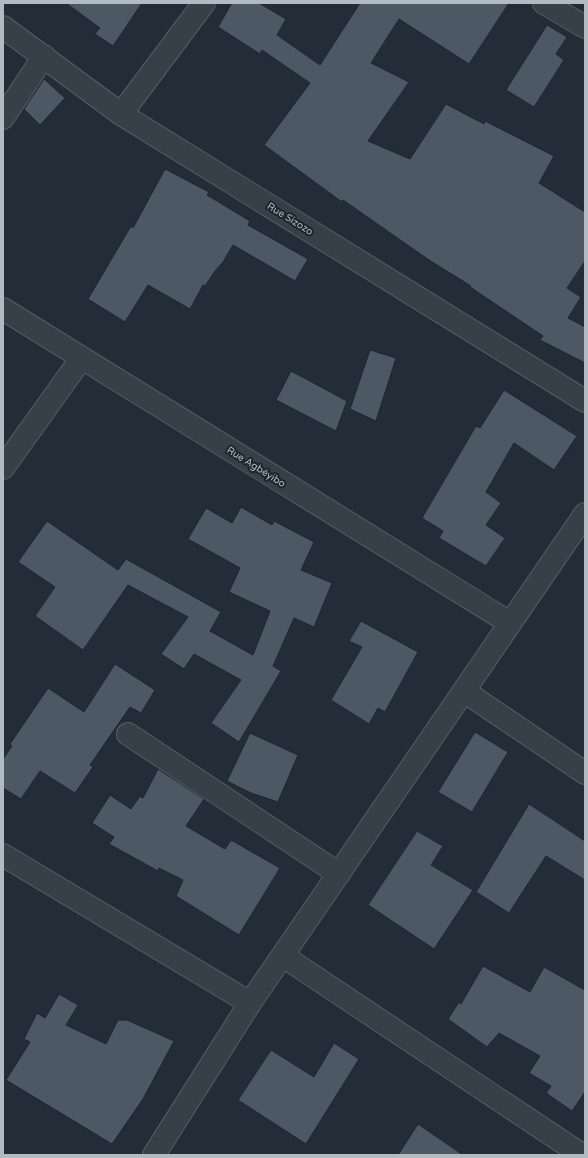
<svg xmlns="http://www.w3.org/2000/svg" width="588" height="1158" font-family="'Varela Round',sans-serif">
<rect width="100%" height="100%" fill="#232d38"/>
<g fill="#4c5863" stroke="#1e262f">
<path d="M66,3H142L113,46L95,34L100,28Z"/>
<path d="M232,3H259L286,19L277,35L320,65L360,3H509L469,64L399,19L371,63L409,82L368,141L410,159L446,104L484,124L485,121L554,156L539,183L585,212V261L567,288L581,297L568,318L585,327V363L540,340L543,336L470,287L471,286L429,260L343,200L342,202L264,145L310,83L262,50L260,54L218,27Z"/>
<path d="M547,25L567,37L556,54L564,60L534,107L506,90Z"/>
<path d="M44,79L65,98L40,125L24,109Z"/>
<path d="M165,169L209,192L207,195L250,221L248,225L308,259L295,281L233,245L223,262L215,271L205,286L203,285L190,309L148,285L125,322L88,299L131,226L133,228Z"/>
<path d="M370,350L396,358L376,421L350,409Z"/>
<path d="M291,371L347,401L336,431L276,400Z"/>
<path d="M504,390L577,436L554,470L514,443L486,492L501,503L486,525L505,538L486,566L439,538L443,531L422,518L476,426L480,428Z"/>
<path d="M241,507L272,525L274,521L314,542L301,570L332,583L314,627L294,618L273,666L281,671L239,742L211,723L241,680L194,654L184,669L161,654L188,617L128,585L83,650L35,616L55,587L18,562L47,521L118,570L126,559L221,612L210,631L253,655L270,611L229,592L240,568L188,539L206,508L232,523Z"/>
<path d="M361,621L418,652L385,712L378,708L369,724L331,700L362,647L349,641Z"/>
<path d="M115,664L155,690L141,713L130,707L90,765L93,767L75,793L40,771L21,799L3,788V759L12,746L10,744L48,688L84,712Z"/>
<path d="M475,732L508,752L472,812L438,792Z"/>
<path d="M250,733L298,755L278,802L251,793L227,781Z"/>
<path d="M158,769L204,799L186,826L225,849L231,840L280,868L239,935L176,896L183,880L159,868L158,871L109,844L114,837L92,823L110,795L131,809L140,796L143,798Z"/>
<path d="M529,804L585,841V880L546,856L509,913L476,892Z"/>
<path d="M417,831L443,846L431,865L473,890L434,949L368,905Z"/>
<path d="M483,966L530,992L544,967L585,990V1092L572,1111L546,1093L551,1086L529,1073L540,1056L499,1033L487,1047L448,1019L459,1002L461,1004Z"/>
<path d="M59,994L78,1005L66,1025L106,1044L118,1020H127L174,1041L143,1099L112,1144L6,1080L30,1042L24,1039L37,1013L45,1018Z"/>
<path d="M334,1043L359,1059L306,1144L238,1100L271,1050L314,1077Z"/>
<path d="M418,1124L463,1155H398Z"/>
</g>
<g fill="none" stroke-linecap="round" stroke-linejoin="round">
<defs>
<g id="street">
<path d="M544,3L585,27"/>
<path d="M3,27L121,114L585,401"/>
<path d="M121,114L204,3"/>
<path d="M3,118L44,56"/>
<path d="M3,309L510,623"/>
<path d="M3,468L81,359"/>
<path d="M464,691L585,773"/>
<path d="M128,734L339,874"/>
<path d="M3,855L250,1003"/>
<path d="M283,956L582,1155"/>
<path d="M154,1155L250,1003L585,514"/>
</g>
</defs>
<use href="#street" stroke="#555d66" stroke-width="24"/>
<use href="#street" stroke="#373f48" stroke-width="22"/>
</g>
<g text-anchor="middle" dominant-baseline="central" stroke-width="4" stroke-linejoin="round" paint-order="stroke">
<g font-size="10" fill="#b2bac4" stroke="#1c242d">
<text transform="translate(290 219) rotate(32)">Rue Sizozo</text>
<text transform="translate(256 467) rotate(32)">Rue Agbéyibo</text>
</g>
</g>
<rect width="588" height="1158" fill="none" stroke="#b2bac4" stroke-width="8"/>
</svg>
